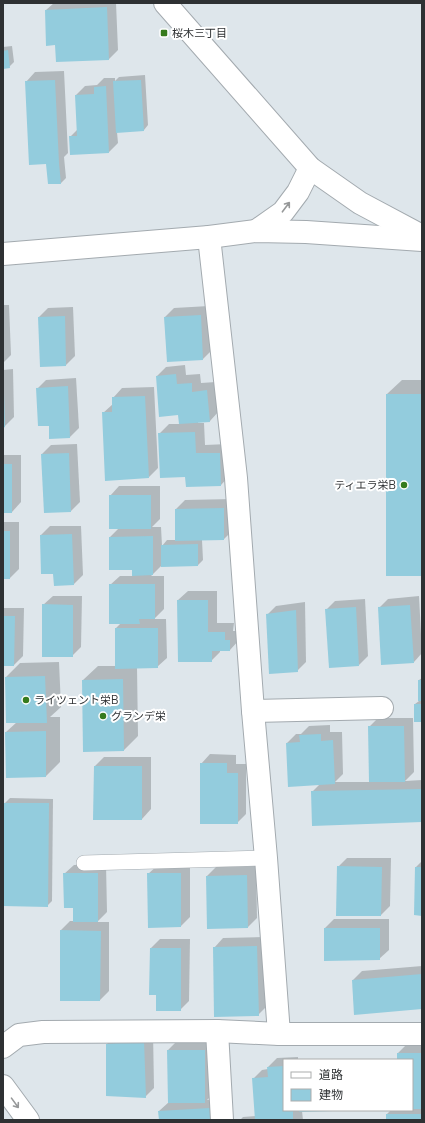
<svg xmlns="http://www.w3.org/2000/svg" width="425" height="1123" font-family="'Nunito Sans','Noto Sans JP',sans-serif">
<rect width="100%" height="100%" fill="#dee6eb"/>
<g fill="#0003">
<path d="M54,3H116L118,50L109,59L57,61L56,44L46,10Z"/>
<path d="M12,46L14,62L9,67L3,68V47Z"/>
<path d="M64,71L68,153L64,157L66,178L61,183H49L47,163L26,82L35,72Z"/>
<path d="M145,75L148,125L144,130L117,132L118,143L109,152L70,137L78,129L76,95L85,86L97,85L104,78H115V81L119,77Z"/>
<path d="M3,305H9L11,355L3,363Z"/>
<path d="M209,306L212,350L203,359L168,361L165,317L174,308Z"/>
<path d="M73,307L75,356L66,365L39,317L48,308Z"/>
<path d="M185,365L186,375L200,374L201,383L216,382L219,411L210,421L198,422V423H204L205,445L228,444L230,475L221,485L186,476L159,434L169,424H180L179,414L157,376L166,367Z"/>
<path d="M13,369L14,417L5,426H3V370Z"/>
<path d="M76,378L79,428L70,437L50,425L37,389L46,380Z"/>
<path d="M402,380H422V575L387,394Z"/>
<path d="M154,387L158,468L149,477L103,413L113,404V398L122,388Z"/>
<path d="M77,444L80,502L71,511L42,454L51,445Z"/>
<path d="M3,455H21V502L12,512H3Z"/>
<path d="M119,486H160V519L152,527H161L162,546L167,540H176V509L185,500L233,499V530L224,539L202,540L203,560L198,565L162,566V565L151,576H164V609L154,619H166L167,658L157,667H137L138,736L124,750L83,680L98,666H116V628L121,623L110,585L120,576H133V569L110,537L119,528L110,496Z"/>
<path d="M3,522H19V569L10,578H3Z"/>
<path d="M50,526H81L83,575L74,584L54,573L41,535Z"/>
<path d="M188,591H217V623H234L233,631H239V640L230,650H220V652L211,661L178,600Z"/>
<path d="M53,596H82L81,647L72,656L43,605Z"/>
<path d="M419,596L422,653L414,662L379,608L388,599Z"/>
<path d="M365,599L368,656L359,665L326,610L335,601Z"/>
<path d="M305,602L306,662L297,671L267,615L276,606Z"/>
<path d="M3,608H24L23,656L14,665H3Z"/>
<path d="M59,662L61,707L50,717H60V762L46,776L6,732L17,722L6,677L20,663Z"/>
<path d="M422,678V721L415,704L419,701V680Z"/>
<path d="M378,718H413L414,772L405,781L422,780V821L312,792L320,784L287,743L296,734H301L309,726L330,725V732H342L343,774L335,782H370L369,727Z"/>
<path d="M210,754L236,755V764H246V814L237,823L201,764Z"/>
<path d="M104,757H151V809L142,819L95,766Z"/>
<path d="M10,798L53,799L52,901L47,906L5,803Z"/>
<path d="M347,858H391L390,906L381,915H337L338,867Z"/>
<path d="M422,861V915L416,867Z"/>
<path d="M106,864L107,912L97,922H109V991L100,1000L61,930L70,921H74V907L64,874L74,865Z"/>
<path d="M190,864V917L181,926L149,927L148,874L158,865Z"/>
<path d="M256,866L257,918L248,927L207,876L216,867Z"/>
<path d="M334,919H389V950L379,959L325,928Z"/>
<path d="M266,937L267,1006L258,1015L214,948L223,938Z"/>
<path d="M160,939H190L189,1001L180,1010L151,948Z"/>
<path d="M422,966V1008L353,980L362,971Z"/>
<path d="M153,1032L154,1088L145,1097L107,1044L116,1035Z"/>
<path d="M177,1041H214V1093L207,1100L219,1099L220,1120H160L159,1111L169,1102L168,1050Z"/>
<path d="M407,1044H422V1120H387V1114L391,1110H412V1060H397L398,1059V1053Z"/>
<path d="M298,1057V1060H284V1110H334L302,1111L303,1120H240L243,1117L256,1116L253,1079L262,1070L268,1069V1067L277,1058Z"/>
</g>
<g fill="#93ccdd">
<path d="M107,7L109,60L56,62L55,45L46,46L45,10Z"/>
<path d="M8,50L10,68L3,69V51Z"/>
<path d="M55,80L59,163L61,184H48L46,164L29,165L25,81Z"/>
<path d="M141,80L144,131L116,133L113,81Z"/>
<path d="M106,86L109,153L70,155L69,136H77L75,95L94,94V87Z"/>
<path d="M201,315L203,360L167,362L164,317Z"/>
<path d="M65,316L66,366L40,367L38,317Z"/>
<path d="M176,374L177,384L192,383V392L207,390L210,422L179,424L178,415L159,417L156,376Z"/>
<path d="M68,386L70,438L49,439V426H38L36,388Z"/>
<path d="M3,393H4L5,427L3,428Z"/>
<rect x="386" y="394" width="36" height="182"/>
<path d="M145,396L149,478L105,481L102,412H112V397Z"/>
<path d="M195,432L196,453H220L221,486L186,487L185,477L160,478L158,433Z"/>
<path d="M69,453L71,512L44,513L41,454Z"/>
<rect x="3" y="464" width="9" height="49"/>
<rect x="109" y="495" width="42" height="34"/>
<path d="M224,508V540L175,541V509Z"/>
<rect x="3" y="531" width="7" height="48"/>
<path d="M72,534L74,585L54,586L53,574H41L40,535Z"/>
<path d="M153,536V575L132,576V570H109V537Z"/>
<path d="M198,544V566L161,567V545Z"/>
<path d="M109,584H155V619H139L140,624H109Z"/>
<path d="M177,600H208V632H225V640H230V651H212V662H178Z"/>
<path d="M42,604L73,605V657H42Z"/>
<path d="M410,605L414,663L381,665L378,607Z"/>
<path d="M356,607L359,666L329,668L325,609Z"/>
<path d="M296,610L298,672L269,674L266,614Z"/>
<path d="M3,616H15L14,666H3Z"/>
<path d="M115,628H158V668L115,669Z"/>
<path d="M45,676L47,723H6L5,677Z"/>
<path d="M123,679L124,751L83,752L82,680Z"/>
<rect x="418" y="680" width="4" height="21"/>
<rect x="414" y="704" width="8" height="18"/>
<path d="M368,726H404L405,782H369Z"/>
<path d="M46,731V777L6,778L5,732Z"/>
<path d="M321,734V741L333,740L335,784L288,787L286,743L300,742L299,735Z"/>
<path d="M200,763H227V773H238V824H200Z"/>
<path d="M94,766H142V820H93Z"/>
<path d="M422,789V822L312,826L311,791Z"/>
<path d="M4,803H49L48,907L3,906Z"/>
<path d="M337,866L382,867L381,916H336Z"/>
<path d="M415,867H422V916L414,915Z"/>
<path d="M63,873H98V922H73V908H64Z"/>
<path d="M147,873H181V927L148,928Z"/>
<path d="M247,875L248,928L207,929L206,876Z"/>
<path d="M324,928H380V960L324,961Z"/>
<path d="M60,930L101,931L100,1001H60Z"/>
<path d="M257,946L259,1016L214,1017L213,947Z"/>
<path d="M150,948H181V1011H156V995H149Z"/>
<path d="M422,974V1009L354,1015L352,980Z"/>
<path d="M144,1040L146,1098L106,1096V1044Z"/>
<path d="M167,1050H205V1103H168Z"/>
<path d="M397,1053H422V1109H412V1060H397Z"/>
<path d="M284,1066V1110H293V1120H255L252,1078L268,1077L267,1067Z"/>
<path d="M210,1108L211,1120H159L158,1111Z"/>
<path d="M299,1110H333V1111L299,1112Z"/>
<rect x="386" y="1114" width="36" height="6"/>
</g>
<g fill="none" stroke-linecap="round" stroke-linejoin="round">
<defs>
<path id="service" d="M84,863L266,858"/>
<g id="minor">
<path d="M209,237L236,478L253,711L266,858L279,1034"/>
<path d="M253,711L382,708"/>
<path d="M217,1031L222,1120"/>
<path d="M3,1047L19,1035L43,1032L217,1031L279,1034H422"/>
</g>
<g id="tertiary">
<path d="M165,3L310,168L360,203L422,236"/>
<path d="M256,231L283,212L298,192L310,168"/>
<path d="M3,254L209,237L256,231L306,232L422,240"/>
</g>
<path id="primary" d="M3,1086L28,1120"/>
</defs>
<use href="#service" stroke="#a3aaaf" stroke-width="16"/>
<use href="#minor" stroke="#a3aaaf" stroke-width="24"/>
<use href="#tertiary" stroke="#a3aaaf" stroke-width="24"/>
<use href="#primary" stroke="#a3aaaf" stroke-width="24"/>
<use href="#service" stroke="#fff" stroke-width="15"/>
<use href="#minor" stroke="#fff" stroke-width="22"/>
<use href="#tertiary" stroke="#fff" stroke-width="22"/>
<use href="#primary" stroke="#fff" stroke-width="22"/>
</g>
<defs><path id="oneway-shaft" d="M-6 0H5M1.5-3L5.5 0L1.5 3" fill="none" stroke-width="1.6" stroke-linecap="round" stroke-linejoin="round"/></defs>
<g stroke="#969899">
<use href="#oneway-shaft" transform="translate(286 207) rotate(-53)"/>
<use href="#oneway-shaft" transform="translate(15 1103) rotate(54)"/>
</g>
<g fill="#367b1d" stroke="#fff" stroke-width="1.5">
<rect x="160" y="29" width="8" height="8" rx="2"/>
<circle cx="404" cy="485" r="4"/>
<circle cx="26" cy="700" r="4"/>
<circle cx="103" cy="716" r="4"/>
</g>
<g text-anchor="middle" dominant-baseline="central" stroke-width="4" stroke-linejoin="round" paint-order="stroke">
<g font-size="11" fill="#2e3133" stroke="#fff" text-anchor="start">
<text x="172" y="33">桜木三丁目</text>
<text x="396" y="485" text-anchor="end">ティエラ栄B</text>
<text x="34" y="700">ライツェント栄B</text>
<text x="111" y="716">グランデ栄</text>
</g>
</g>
<rect width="425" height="1123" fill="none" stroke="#2e3133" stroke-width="8"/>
<rect x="283" y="1059" width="130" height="52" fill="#ffffff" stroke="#abadad"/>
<rect x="291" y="1072" width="20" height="6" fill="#ffffff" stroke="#abadad"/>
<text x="319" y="1079" font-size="12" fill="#2e3133">道路</text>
<rect x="291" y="1089" width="20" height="12" fill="#93ccdd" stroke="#abadad"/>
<text x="319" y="1099" font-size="12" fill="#2e3133">建物</text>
</svg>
